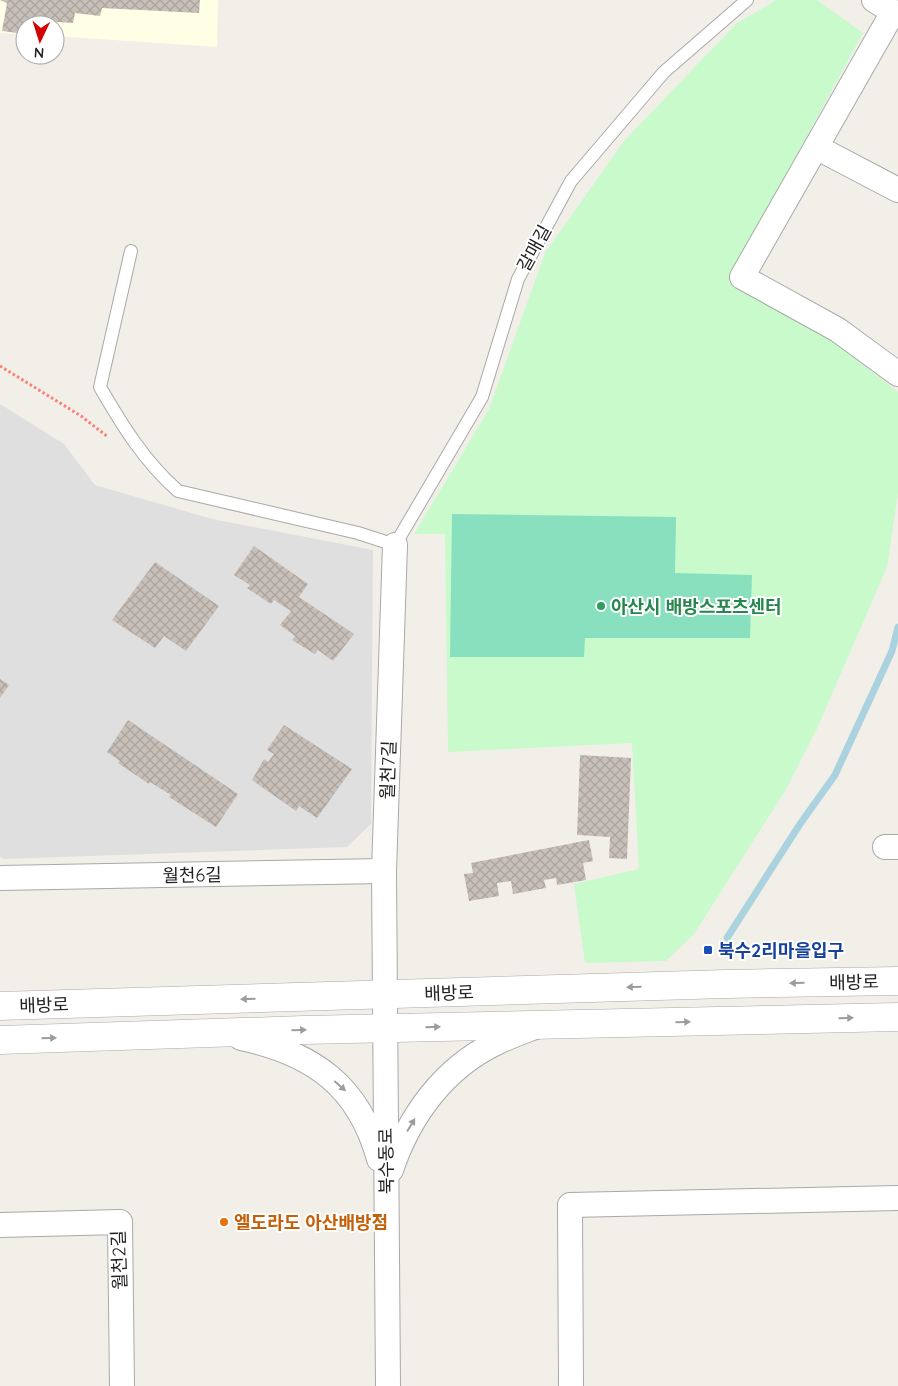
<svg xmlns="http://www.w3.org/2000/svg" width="898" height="1386" font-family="Quicksand,'Noto Sans KR',sans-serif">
<defs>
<pattern id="building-cross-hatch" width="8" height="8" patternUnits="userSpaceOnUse" patternTransform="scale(1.25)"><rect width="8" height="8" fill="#c7bfb8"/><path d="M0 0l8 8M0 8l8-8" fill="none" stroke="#aba49e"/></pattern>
</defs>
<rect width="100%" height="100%" fill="#f2efe9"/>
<path fill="#e0dfdf" d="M0,404L64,444L95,485L212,519L373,550L371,824L347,847L4,859L0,857Z"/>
<path fill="#ffffe5" d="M0,0H218L217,47L55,36V25H25V34L0,33Z"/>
<path fill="#c8facc" d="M776,0H817L863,33L728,281L830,339L898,392V493L887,567L815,733L785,791L694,934L666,961L585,963L574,884L639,869L632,743L448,752L445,534H414L489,409L545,253L624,141L736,24Z"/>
<path fill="#88e0be" d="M452,514L676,517L675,573L752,575L750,638H585L584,657H450Z"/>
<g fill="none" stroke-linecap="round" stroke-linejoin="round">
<path stroke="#aad3df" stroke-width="7" d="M727,938L800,824L835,775L892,651L898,627"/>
</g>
<g fill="url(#building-cross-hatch)">
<path d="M0,0H200L199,13L102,8L100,16L75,13L73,23L42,21V25H25V34L2,31L7,3Z"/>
<path d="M254,546L308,584L299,597L354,634L333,661L318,650L315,654L292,640L295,636L280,625L291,611L274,600L271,604L247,588L250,585L234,575Z"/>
<path d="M155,562L219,606L186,651L164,636L155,648L112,620Z"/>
<path d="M0,679L9,685L0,698Z"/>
<path d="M128,720L238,794L216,827L169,797L171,795L150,782L149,784L118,763L120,761L107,752Z"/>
<path d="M284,725L352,769L317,818L299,806L296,811L252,780L264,759L268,762L274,754L267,750Z"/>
<path d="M580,755L631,758L627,859L609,858L610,837L577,835Z"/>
<path d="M589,840L593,861L583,863L586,880L557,885L556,878L544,880L546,888L513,894L511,881L497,883L499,896L469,901L464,874L473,873L471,863Z"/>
</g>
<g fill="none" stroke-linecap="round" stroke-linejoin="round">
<defs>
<path id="service" d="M131,251L100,387C122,425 144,461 178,491L358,533L395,545L482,397L518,279L571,181L664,72L747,0"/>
<g id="minor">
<path d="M874,0L898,15"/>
<path d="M893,12L742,277L838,330L898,374"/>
<path d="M816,147L898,190"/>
<path d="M885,847H898"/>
<path d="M0,878L384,871"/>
<path d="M241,1038C313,1053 359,1086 379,1159"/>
<path d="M391,1170C409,1116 444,1068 496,1043C508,1037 522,1032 535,1027"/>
<path d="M0,1225L120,1222L122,1386"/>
<path d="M388,1386L384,871L395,545"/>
<path d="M571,1386L570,1205L898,1198"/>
</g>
<g id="tertiary">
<path d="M0,1006L726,984L898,981"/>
<path d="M0,1040L304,1030L898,1017"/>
</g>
</defs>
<use href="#service" stroke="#a9a9a9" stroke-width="14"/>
<use href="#minor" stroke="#a9a9a9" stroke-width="26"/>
<use href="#tertiary" stroke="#a9a9a9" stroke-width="29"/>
<path stroke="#fa8072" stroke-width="3" stroke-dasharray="2.5 2.5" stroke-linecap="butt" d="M0,366L81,416L108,437"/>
<use href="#service" stroke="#fff" stroke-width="12"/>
<use href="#minor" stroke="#fff" stroke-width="24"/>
<use href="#tertiary" stroke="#fff" stroke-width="28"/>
</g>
<defs><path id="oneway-solid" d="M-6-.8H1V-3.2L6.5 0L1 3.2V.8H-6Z" transform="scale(1.25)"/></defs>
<g fill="#9c9c9c">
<use href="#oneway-solid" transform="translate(797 983) rotate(179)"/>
<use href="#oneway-solid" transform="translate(634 987) rotate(178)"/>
<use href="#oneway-solid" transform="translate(248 999) rotate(178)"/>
<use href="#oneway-solid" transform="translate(846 1018) rotate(-1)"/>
<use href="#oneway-solid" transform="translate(683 1022) rotate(-1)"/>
<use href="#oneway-solid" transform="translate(433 1027) rotate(-1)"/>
<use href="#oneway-solid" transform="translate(299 1030) rotate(-2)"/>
<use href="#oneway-solid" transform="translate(49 1038) rotate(-2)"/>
<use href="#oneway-solid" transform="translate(340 1086) rotate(41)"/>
<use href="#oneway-solid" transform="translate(411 1125) rotate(-59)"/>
</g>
<circle fill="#2e9e5b" stroke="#fff" stroke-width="2" cx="601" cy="606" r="5"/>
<rect fill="#1a4fb4" stroke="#fff" stroke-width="2" x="703" y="945" width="10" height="10" rx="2.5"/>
<circle fill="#e8710a" stroke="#fff" stroke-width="2" cx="224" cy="1222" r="5"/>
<g text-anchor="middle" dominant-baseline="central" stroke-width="4" stroke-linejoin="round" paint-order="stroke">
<g font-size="18" fill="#222" stroke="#fff">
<text transform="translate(534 248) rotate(-61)">갈매길</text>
<text transform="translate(388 770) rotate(-88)">월천7길</text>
<text transform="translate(192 875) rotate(-1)">월천6길</text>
<text transform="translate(854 982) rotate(-1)">배방로</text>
<text transform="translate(449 993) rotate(-2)">배방로</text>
<text transform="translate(44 1005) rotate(-2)">배방로</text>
<text transform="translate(386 1161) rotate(-91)">북수동로</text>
<text transform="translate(119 1260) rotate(-92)">월천2길</text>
</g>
<g font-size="18" font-weight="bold" fill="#27864d" stroke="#fff" text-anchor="start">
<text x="611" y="606">아산시 배방스포츠센터</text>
</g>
<g font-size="18" font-weight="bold" fill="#164399" stroke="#fff" text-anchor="start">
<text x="718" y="950">북수2리마을입구</text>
</g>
<g font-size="18" font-weight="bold" fill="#c56008" stroke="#fff" text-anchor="start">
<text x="234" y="1222">엘도라도 아산배방점</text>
</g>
</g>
<g transform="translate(40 40) rotate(184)"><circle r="24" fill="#ffffff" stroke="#a7a7a7"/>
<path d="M0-4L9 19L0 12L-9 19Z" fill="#d40000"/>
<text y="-8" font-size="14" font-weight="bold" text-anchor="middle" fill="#222222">N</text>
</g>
</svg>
